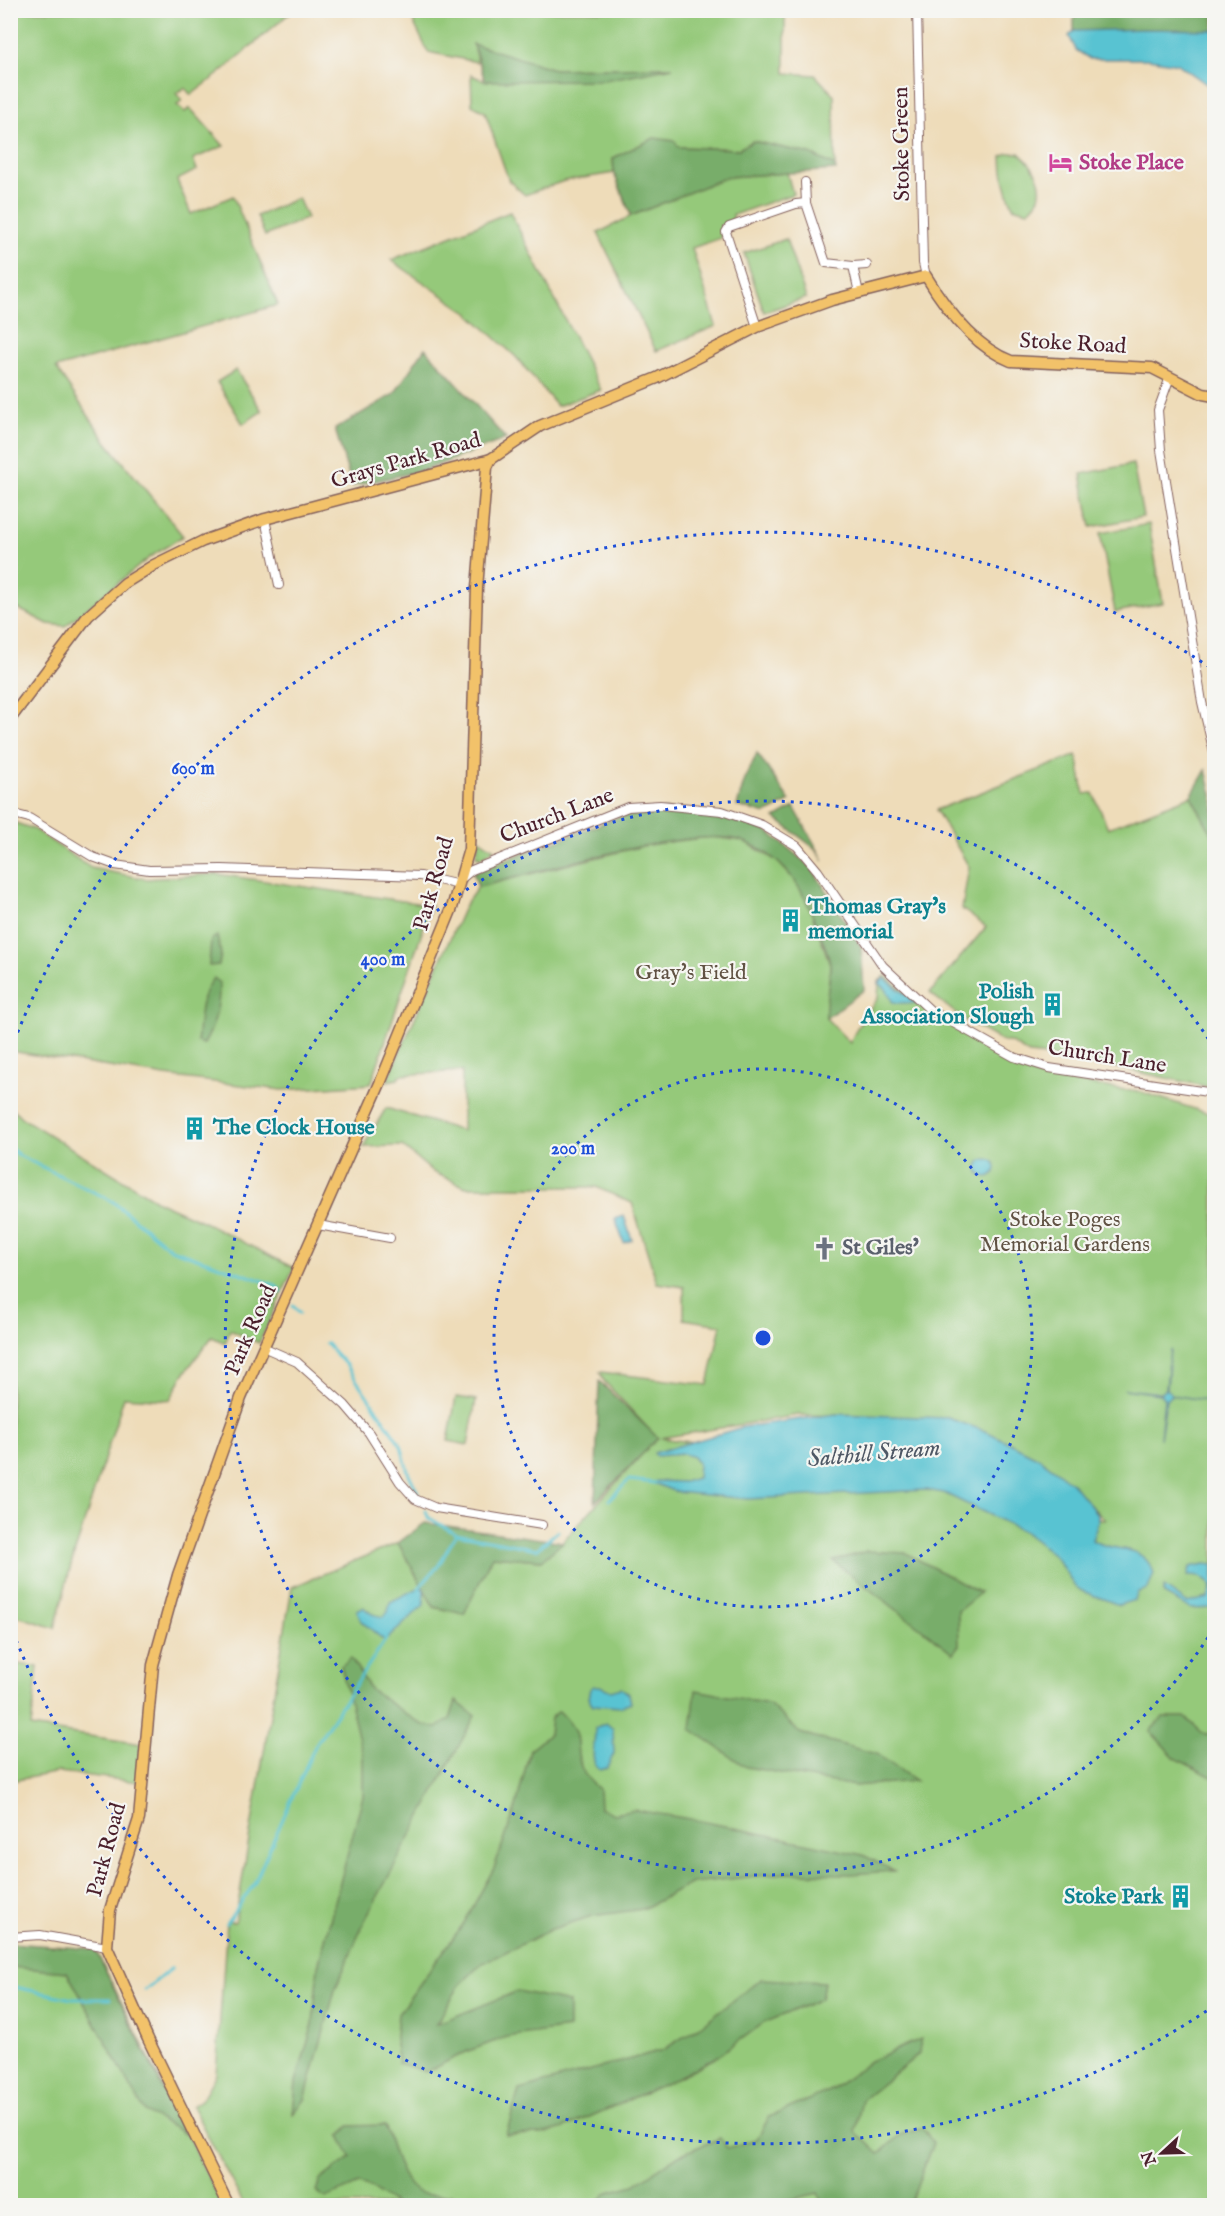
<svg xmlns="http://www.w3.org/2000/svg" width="1225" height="2216" font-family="'IM FELL English',serif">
<rect width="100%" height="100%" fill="#f6f6f2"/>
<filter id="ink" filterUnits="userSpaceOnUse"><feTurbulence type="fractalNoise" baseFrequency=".0167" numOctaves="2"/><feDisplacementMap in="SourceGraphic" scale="12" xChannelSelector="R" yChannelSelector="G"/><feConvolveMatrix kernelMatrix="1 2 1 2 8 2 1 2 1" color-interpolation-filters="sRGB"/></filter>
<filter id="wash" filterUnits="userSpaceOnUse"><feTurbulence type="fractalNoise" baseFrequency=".008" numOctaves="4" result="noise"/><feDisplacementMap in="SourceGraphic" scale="24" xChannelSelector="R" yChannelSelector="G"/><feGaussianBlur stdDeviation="1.35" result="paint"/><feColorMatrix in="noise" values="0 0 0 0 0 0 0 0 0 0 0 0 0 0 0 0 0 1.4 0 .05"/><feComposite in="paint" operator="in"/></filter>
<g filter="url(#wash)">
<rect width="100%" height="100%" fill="#eedcb9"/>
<g fill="#95c97a" stroke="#707452" stroke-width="1.5" fill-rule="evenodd">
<path d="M10,11H292L220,73L191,95L185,88L176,93L182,101L177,105L185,112L190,108L224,146L193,159L197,170L177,180L191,214L233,196L278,305L56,368L105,440L183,536L150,557L65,626L48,624L11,605Z"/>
<path d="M391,11H785V73L815,75L834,95L835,166L810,154L753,141L739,149L677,147L613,158L614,173L564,181L525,195L509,181L485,112L472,105L471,75L485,81L668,67L554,69L474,45L477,62L428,52L412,19Z"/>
<path d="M1008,153H1019C1038,169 1051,194 1028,211L1013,207C1006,191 1002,174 1002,156Z"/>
<path d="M787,173L793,194L733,215V220L720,230L721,238L692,248L716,326L656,351L598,233L631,216L726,177Z"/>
<path d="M298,198L307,218L265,236L257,216Z"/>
<path d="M510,212L601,390L557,406L516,357L468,313L391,260Z"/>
<path d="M786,239L806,298L764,312L744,253Z"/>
<path d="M236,370L262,411L243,424L217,382Z"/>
<path d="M1133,464L1143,517L1091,527L1081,474Z"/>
<path d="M1149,524L1163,603L1115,612L1100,533Z"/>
<path d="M1077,755L1084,794L1093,793L1108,828L1191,796L1214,838V1088L1081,1060L1029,1054L1010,1042H1003L963,1019L930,993L986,927L962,909L969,867L936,810Z"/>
<path d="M10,821L33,829L91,868L146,879L216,874L431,905L371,1084L282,1090L165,1076L11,1051Z"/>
<path d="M711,837L744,841L777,861L803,889L830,964L826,1018L850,1043L857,1028L878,998L879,981L885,976L919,1003L1001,1057L1038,1076L1144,1093L1214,1115V2205H244L192,2106L201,2100L216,2074L227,1922H235L292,1587L398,1543L434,1607L464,1614L492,1556L542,1560L563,1541L657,1438L604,1381L600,1372L708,1385L721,1325L684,1319V1287L657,1283L632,1203L596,1187H466L433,1172L402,1146L363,1147L386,1108L462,1131V1071L400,1075L398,1079L387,1081L465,905L478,887L651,844ZM798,1415L948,1418L1039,1458L1106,1520L934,1475L661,1438Z"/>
<path d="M479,839L494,849L481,858L476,856Z"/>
<path d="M10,1106L22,1118L159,1202L204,1222L294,1268L259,1343L230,1330L225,1343L212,1337L183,1375L170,1400L124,1397L72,1561L55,1628L11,1614Z"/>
<path d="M456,1397L476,1400L468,1445L448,1441Z"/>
<path d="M11,1663L38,1667L31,1727L141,1744L138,1782L59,1772L11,1781Z"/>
<path d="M95,1949L222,2205H11L10,1951Z"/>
</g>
<g fill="#78ad6a" stroke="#61664a" stroke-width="1.5">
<path d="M1079,11H1214V30L1074,31V19Z"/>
<path d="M473,44L554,69L673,67L605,80L485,81Z"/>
<path d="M654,138L675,141L678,147L739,149L753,141L810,154L835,166L836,170L727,177L631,216L614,173L613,158Z"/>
<path d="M425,348L506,439L425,470L352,486L335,429L394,394Z"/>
<path d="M757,753L790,801L766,814L737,806L744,782Z"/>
<path d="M1206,770L1214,802V838L1191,796Z"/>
<path d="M794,807L824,861L817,850L775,818Z"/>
<path d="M666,810L719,815L767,831L812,868L861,947L864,990L826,1018C824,1000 831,982 830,964C828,949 818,931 813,917C800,882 781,857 745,842C698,822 533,874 478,887L473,872L627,814Z"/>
<path d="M217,936L221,954L219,965L209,966L211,940Z"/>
<path d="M214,978L219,982C220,1005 216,1024 204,1044L197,1042C200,1022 199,991 214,978Z"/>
<path d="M599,1381L658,1438L595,1502Z"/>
<path d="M425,1523L563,1542L542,1560L492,1556L464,1614L434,1607L398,1543Z"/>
<path d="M867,1551L906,1553L980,1593L958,1611L959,1645L953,1653L833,1561Z"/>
<path d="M351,1658L371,1690L421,1724L437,1728L450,1719L456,1701L475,1716L364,1922L335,1990L305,2100L293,2114L296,2082L313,2024L318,1966L363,1796V1756L341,1666Z"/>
<path d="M696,1690L769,1704L800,1733L876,1754L916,1781L855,1786L746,1767L691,1729Z"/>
<path d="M559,1711C588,1739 570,1744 583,1771C586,1778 594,1784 599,1789L600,1808L614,1814L635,1810L696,1820L863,1855L894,1871L850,1874L786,1873L692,1883L643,1909L592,1916L552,1929L481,1964L459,1986L436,2024L518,1991L569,2002V2028L506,2037L466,2052L426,2072L398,2063L395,2045L398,2014L464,1923L494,1868L515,1810L530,1750L549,1734L551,1718Z"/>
<path d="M1163,1717H1185L1205,1735L1214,1734V1778L1175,1758L1150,1731Z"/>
<path d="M10,1943L95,1949L184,2133L145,2112L67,1972L11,1967Z"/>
<path d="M761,1979L824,1982L821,1999L764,2023L715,2058L667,2083L564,2128L542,2134L506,2135L519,2090L663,2050L699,2027Z"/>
<path d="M921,2039L919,2054L862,2100L855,2131L879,2154L900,2135L923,2128L933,2143L910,2205H822L818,2193L765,2206L594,2205L608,2192L634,2185L679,2155L720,2138L727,2148L757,2139L769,2117L833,2089L870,2061Z"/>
<path d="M385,2125C392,2145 398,2177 415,2190C425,2198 442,2195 453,2194L455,2205H396L371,2188L359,2184L326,2198L316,2191L320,2180L351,2157L340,2136L349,2126Z"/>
</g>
<g fill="#58c3d2" stroke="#51717e" stroke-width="1.5">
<path d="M1145,29L1214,30V95L1212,88L1178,64L1149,59H1090L1076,50L1069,36L1074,31Z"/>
<path d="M884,978L917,1003H893L886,989L879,983Z"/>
<circle cx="987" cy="1168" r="9"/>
<path d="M624,1216L632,1240L624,1243L615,1219Z"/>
<path d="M1170,1349L1167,1389L1172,1395L1211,1401L1171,1395L1166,1400L1160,1439L1164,1399L1160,1394L1124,1389L1160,1393L1166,1389Z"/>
<path d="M836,1414L948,1418L988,1432L1039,1458L1072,1483L1098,1515V1523L1092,1540C1115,1554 1143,1542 1154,1573L1148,1589L1138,1592L1135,1600L1119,1605L1082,1591L1075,1586L1054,1555L1023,1531L944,1493L926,1490L748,1499L676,1492L653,1483L657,1481L684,1482L697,1478L698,1464L693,1457L684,1454L656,1456L654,1453L743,1427Z"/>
<path d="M1205,1564L1214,1565V1608L1191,1609L1164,1594V1587L1187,1603L1208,1598C1217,1581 1203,1576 1188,1576L1190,1567Z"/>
<path d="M420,1587L424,1589V1605L385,1641L361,1621L357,1610L363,1607L372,1614L383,1617L388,1612L390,1602Z"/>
<path d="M594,1686H600L611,1691L621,1688L629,1694L631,1703L621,1707L593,1705L588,1698L590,1689Z"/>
<path d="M606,1723L613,1729L614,1753L607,1768L600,1770C588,1762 596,1741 595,1728Z"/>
</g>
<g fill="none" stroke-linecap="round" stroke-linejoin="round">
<g stroke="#58c3d2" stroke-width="3">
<path d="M10,1148L20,1156L112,1201L171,1249L275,1285L282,1292"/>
<path d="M293,1305L300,1313"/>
<path d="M326,1343L346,1365L401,1445L408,1472L418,1493"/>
<path d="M609,1500L629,1480L655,1483"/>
<path d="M426,1511L428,1517L456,1534L537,1549L558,1531"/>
<path d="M419,1588L439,1565L456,1534"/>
<path d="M226,1924L254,1884L316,1744L386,1639"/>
<path d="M10,1986L72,1999H110"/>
<path d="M145,1990L172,1968"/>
</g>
</g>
</g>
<g filter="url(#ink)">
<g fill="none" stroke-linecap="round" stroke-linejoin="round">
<defs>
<g id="minor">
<path d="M917,10L923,263L926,276"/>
<path d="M805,182L806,203"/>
<path d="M853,266L867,265"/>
<path d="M757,327L726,232L729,227L796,204L806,203L826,263L853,266L859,293"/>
<path d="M1170,377L1158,410L1161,450L1202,702L1214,753"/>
<path d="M265,519L279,585"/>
<path d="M10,813L29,818L93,857L115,865L149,870L222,869L421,876L455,884L472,870L628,807L660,805L722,811L762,825L797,846L818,871L883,966L930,1010L1014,1057L1049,1068L1214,1093"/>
<path d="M318,1225L390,1238"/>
<path d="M263,1347L297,1362L345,1405L369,1433L400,1482L415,1499L436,1508L542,1525"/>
<path d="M10,1937L40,1935L107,1947"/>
</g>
<g id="major">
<path d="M10,719L88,616L125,583L154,565L203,541L265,519L491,459L540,426L657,378L757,327L832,300L926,276C946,309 974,347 1011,361L1152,368L1203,394L1214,396"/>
<path d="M229,2206L148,2039L107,1947L110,1910L139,1819L153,1665L178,1575L241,1398L381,1081L452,908L469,849L477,588L487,467L491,459"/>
</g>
</defs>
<use href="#minor" stroke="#83615d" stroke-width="10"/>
<use href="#major" stroke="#83615d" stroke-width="13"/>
<use href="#minor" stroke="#fff" stroke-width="8"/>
<use href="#major" stroke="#f2c26a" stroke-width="10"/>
</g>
</g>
<g fill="none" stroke="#1d4ed8" stroke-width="3" stroke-dasharray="3 6">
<circle cx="763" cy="1338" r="269"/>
<path d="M1213 1630A537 537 0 1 1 1213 1046"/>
<path d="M1214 2006A806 806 0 0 1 11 1627M11 1049A806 806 0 0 1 1214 670"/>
</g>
<defs>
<symbol id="hotel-bare" viewBox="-9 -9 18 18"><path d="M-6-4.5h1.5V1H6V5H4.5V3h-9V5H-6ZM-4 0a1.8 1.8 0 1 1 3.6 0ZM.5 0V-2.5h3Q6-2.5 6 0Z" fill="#d1479c" stroke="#f6f6f2" stroke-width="2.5" paint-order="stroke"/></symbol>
<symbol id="building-bare" viewBox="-9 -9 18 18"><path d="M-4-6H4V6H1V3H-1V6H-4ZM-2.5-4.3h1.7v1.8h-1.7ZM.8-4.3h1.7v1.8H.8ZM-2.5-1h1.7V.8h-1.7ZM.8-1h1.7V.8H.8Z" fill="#0f9aa8" stroke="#f6f6f2" stroke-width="2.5" paint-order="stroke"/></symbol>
<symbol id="church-bare" viewBox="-9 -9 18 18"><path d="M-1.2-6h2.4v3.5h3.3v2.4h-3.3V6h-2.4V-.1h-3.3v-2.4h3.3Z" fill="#6b7280" stroke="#f6f6f2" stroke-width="2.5" paint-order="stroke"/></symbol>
</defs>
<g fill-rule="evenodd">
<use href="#hotel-bare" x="1044" y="146" width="33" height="33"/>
<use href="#building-bare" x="774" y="904" width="33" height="33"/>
<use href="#building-bare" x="1036" y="988" width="33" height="33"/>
<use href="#building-bare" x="178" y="1112" width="33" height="33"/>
<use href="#church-bare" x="808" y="1232" width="33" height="33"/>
<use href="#building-bare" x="1164" y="1880" width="33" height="33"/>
</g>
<g text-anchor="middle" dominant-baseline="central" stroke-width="4.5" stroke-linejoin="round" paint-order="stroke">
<g font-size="22" fill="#4a1f2b" stroke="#f6f6f2">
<text transform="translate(902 144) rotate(-91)">Stoke Green</text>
<text transform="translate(1073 344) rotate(3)">Stoke Road</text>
<text transform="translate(406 461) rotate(-16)">Grays Park Road</text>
<text transform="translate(557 816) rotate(-21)">Church Lane</text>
<text transform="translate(434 884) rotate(-74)">Park Road</text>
<text transform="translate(1107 1057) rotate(9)">Church Lane</text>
<text transform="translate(251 1330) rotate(-66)">Park Road</text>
<text transform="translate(107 1850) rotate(-75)">Park Road</text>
</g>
<g font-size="22" font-weight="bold" fill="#b23c85" stroke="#f6f6f2" text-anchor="start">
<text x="1079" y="163">Stoke Place</text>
</g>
<g font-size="22" font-weight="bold" fill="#0d838f" stroke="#f6f6f2" text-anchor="start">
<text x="808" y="907">Thomas Gray's<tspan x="808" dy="25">memorial</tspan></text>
<text x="1034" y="992" text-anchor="end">Polish<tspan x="1034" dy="25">Association Slough</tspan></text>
<text x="213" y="1128">The Clock House</text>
<text x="1163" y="1897" text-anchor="end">Stoke Park</text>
</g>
<g font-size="22" fill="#605243" stroke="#f6f6f2">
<text x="691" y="973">Gray's Field</text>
<text x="1065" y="1220">Stoke Poges<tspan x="1065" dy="25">Memorial Gardens</tspan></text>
</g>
<g font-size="22" font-weight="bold" fill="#5b616d" stroke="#f6f6f2" text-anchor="start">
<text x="842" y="1248">St Giles'</text>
</g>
<g font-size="24" font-style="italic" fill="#4f5865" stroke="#f6f6f2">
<text transform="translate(874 1454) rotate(-5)">Salthill Stream</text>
</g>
</g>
<circle cx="763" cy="1338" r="9" fill="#1d4ed8" stroke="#f6f6f2" stroke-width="3"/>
<g font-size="18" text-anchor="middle" font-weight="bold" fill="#1d4ed8" stroke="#f6f6f2" stroke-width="4.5" stroke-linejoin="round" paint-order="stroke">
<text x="193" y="774">600 m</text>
<text x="383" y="965">400 m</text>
<text x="573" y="1154">200 m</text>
</g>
<rect width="1225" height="2216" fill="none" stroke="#f6f6f2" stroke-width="36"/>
<g transform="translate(1162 2153) rotate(248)" stroke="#f6f6f2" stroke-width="4.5" paint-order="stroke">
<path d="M0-4.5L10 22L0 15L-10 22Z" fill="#4a1f2b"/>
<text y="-9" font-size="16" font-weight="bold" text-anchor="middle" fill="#4a1f2b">N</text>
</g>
</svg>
